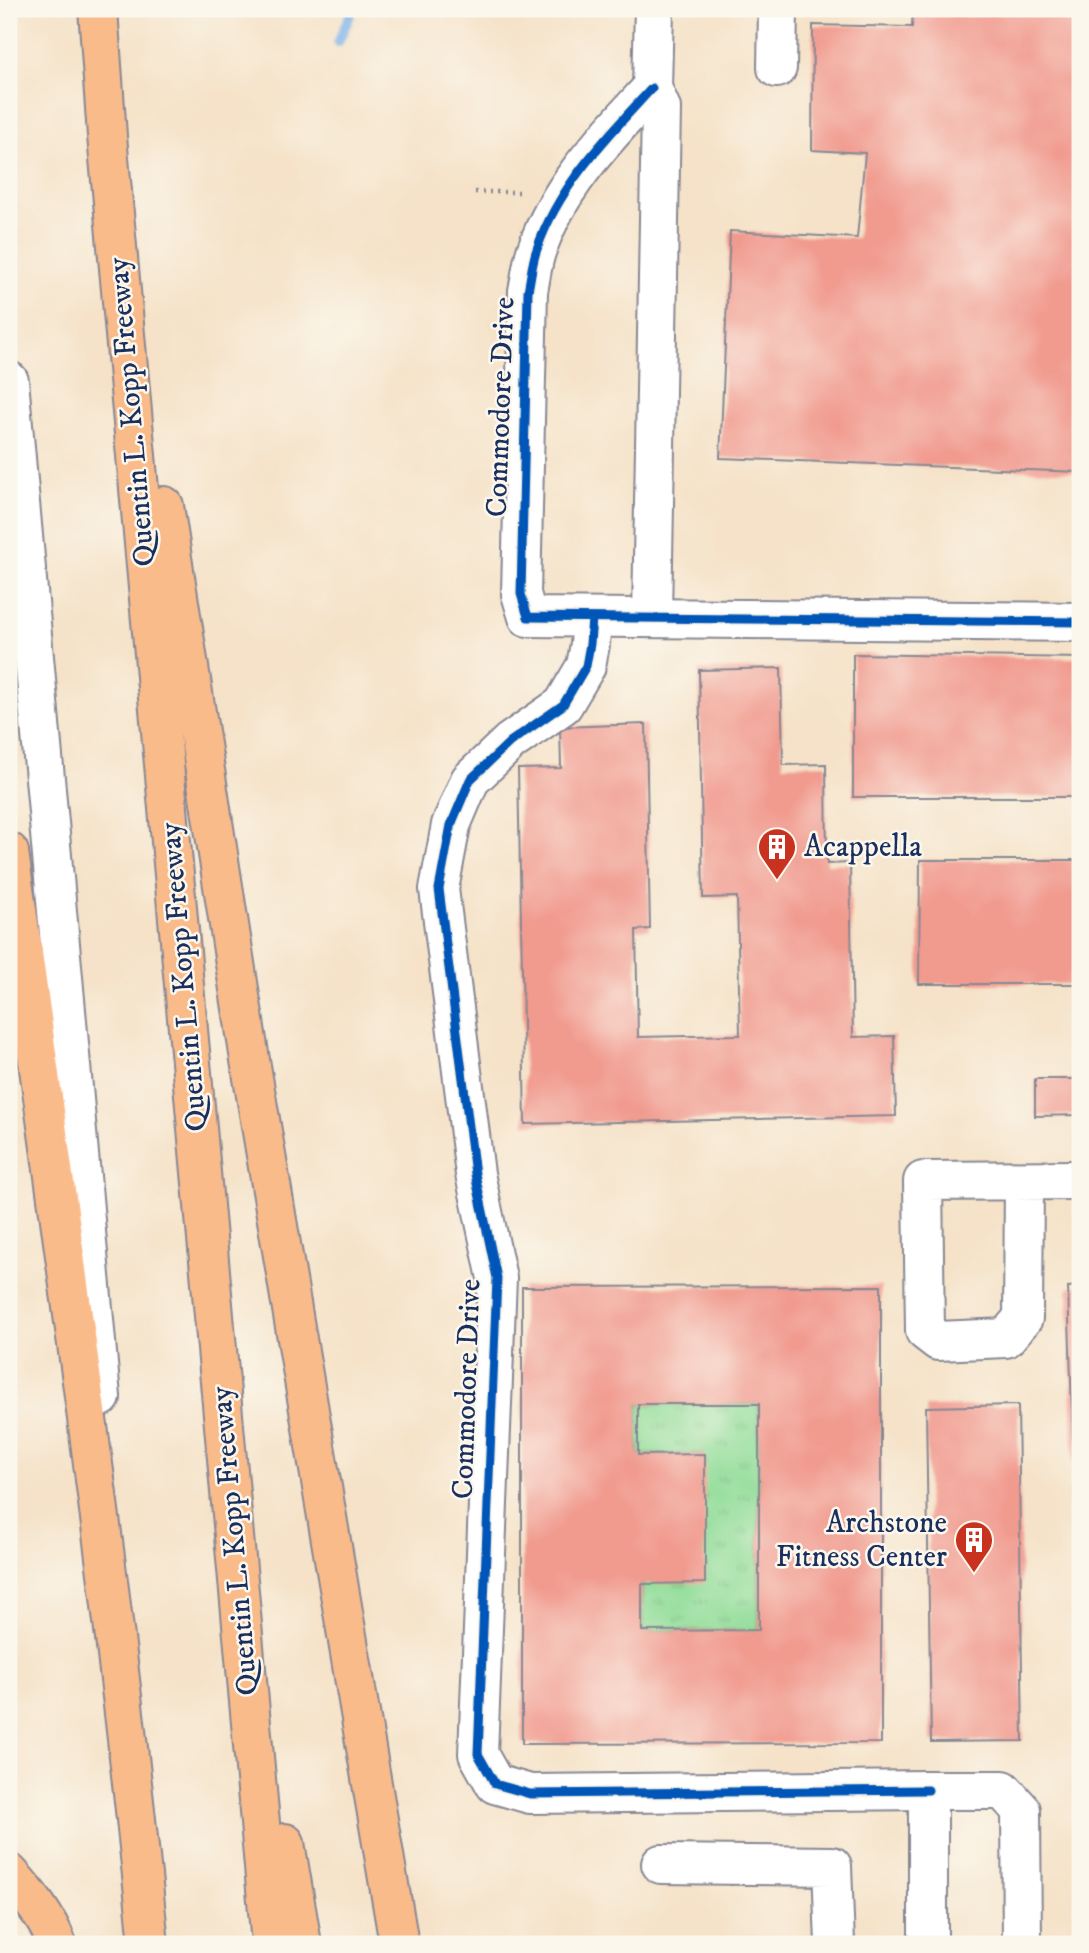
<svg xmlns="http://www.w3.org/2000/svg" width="1089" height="1953" font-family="'IM FELL DW Pica',serif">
<defs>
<pattern id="park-tufts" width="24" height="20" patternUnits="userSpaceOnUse" patternTransform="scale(1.75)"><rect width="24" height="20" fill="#91dd99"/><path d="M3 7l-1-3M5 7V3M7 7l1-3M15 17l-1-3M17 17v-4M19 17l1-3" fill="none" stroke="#7cbe86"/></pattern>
</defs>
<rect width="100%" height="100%" fill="#fbf7ec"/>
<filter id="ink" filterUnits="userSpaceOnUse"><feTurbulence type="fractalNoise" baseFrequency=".0143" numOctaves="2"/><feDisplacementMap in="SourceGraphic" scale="14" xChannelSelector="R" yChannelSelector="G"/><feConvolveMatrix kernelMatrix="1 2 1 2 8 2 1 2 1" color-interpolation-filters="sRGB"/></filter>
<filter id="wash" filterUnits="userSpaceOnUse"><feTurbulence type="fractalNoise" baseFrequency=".00686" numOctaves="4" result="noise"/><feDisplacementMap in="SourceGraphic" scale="28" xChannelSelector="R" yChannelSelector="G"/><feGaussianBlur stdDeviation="1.57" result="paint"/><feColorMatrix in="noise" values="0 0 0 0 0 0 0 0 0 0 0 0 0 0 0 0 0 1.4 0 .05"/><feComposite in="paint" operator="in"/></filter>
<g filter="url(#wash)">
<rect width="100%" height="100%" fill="#f5e2c8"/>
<path fill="url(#park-tufts)" stroke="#56867c" stroke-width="2" d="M638,1404H759V1630L642,1631V1584L704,1454L638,1455Z"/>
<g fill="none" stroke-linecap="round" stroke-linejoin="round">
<path stroke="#7ab1e9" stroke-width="10" d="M338,42L353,9"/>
</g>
<g id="blocks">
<g fill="#f19a8e" fill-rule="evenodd">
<path d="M913,9H1080V472L720,458L730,231L857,238L865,153L812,150L813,25L912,27Z"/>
<path d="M853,654L1080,658V797H853Z"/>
<path d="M781,668L783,765L826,764L827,864L850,863L853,1037L894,1036L896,1116L525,1124L518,769L561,768L560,727L646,724L650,929L636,930L638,1037L740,1035L737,897L703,898L699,670Z"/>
<path d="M920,860H1080V984H919Z"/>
<path d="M1035,1079H1080V1115L1035,1116Z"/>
<path d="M881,1286V1743L522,1744V1287ZM638,1404H759V1630L642,1631V1584L705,1583V1454L638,1455Z"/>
<path d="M1080,1286V1598H1078L1068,1287Z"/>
<path d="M1018,1405L1023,1741L931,1742L926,1407Z"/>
</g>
</g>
</g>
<g filter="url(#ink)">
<use href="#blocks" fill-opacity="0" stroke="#888893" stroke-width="2"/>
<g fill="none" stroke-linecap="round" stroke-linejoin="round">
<defs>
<g id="minor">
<path d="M777,68L778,9"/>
<path d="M652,88C607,137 559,185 537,249C532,262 531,277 528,291L521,594L528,617L1080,622"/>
<path d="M9,381L101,1397"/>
<path d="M652,617L661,108L652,88L654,9"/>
<path d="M592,618L590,644L586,666L563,705L510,742L470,780L451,825L439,889L475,1174L497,1278L478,1754L495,1784L530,1794L928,1790"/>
<path d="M1024,1181L1023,1318L1006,1338L938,1341L925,1331L923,1181L1080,1180"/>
<path d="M661,1864L832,1866L835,1944"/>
<path d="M928,1944V1790H1003L1021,1810L1022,1944"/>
</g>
<g id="highway">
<path d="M98,9L107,136L271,1944"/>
<path d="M164,506L250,1060L399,1944"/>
<path d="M9,852C59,1216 113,1579 149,1944"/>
<path d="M285,1843L302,1944"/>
<path d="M9,1873C28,1894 47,1917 57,1944"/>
</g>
</defs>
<use href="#minor" stroke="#888893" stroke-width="42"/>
<use href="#highway" stroke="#888893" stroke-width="42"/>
<path stroke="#888893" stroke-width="4.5" stroke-dasharray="2 5" stroke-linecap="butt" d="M475,192H523"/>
<use href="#minor" stroke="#fff" stroke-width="38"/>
<use href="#highway" stroke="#fabb8b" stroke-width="38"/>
<defs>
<g id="cycleway">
<path d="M652,88C607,137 559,185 537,249C532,262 531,277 528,291L521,594L528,617L1080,622"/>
<path d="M592,618L590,644L586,666L563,705L510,742L470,780L451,825L439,889L475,1174L497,1278L478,1754L495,1784L530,1794L928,1790"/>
</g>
</defs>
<use href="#cycleway" stroke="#fbf7ec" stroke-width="13"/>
<use href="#cycleway" stroke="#0057b8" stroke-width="9"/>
</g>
</g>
<defs>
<symbol id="building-pin" viewBox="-11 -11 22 30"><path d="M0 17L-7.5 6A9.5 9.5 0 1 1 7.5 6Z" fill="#c8321e" stroke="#fbf7ec"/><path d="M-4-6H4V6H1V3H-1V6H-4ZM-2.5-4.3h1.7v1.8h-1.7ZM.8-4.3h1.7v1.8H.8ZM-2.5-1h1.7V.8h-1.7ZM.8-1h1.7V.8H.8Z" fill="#fff"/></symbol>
</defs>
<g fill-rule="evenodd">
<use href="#building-pin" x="755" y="825" width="44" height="60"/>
<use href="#building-pin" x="952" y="1518" width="44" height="60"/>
</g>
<g text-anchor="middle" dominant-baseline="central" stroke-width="5" stroke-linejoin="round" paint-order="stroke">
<g font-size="30" fill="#1b2f5e" stroke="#fbf7ec">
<text transform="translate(501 407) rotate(-88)">Commodore Drive</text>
<text transform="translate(132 412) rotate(-95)">Quentin L. Kopp Freeway</text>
<text transform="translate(184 977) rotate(-95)">Quentin L. Kopp Freeway</text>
<text transform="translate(467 1389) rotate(-88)">Commodore Drive</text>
<text transform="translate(235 1541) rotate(-95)">Quentin L. Kopp Freeway</text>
</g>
<g font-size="30" fill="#1b2f5e" stroke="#fbf7ec" text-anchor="start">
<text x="804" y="847">Acappella</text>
<text x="947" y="1523" text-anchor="end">Archstone<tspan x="947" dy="34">Fitness Center</tspan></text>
</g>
</g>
<rect width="1089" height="1953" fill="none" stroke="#fbf7ec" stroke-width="35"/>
</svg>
